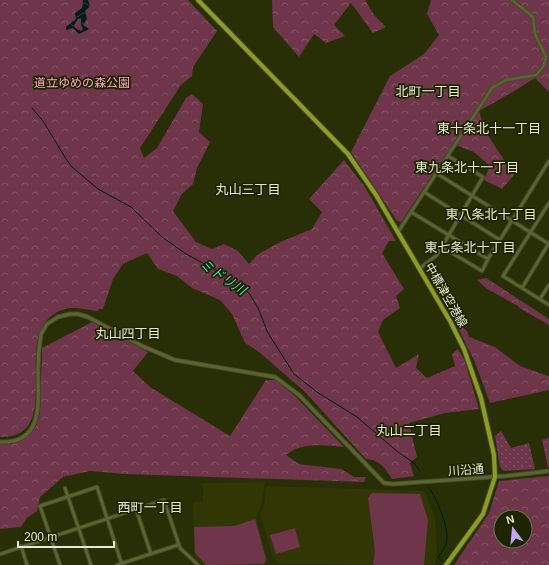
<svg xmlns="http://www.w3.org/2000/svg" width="549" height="565" font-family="Helvetica,'Noto Sans JP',sans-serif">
<defs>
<pattern id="grass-dots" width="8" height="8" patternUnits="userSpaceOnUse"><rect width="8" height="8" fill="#6e354b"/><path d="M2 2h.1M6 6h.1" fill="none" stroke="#835264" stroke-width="1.8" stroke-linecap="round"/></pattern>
<pattern id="forest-crowns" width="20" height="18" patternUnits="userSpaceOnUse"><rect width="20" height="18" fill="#6e354b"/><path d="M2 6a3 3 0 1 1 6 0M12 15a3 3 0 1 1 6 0" fill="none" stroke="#835264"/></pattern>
<pattern id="water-waves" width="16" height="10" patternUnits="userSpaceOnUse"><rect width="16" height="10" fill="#001d16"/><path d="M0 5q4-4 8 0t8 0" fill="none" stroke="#253e37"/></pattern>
</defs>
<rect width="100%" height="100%" fill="#282e06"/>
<g fill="#303705">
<path d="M265,482L261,506L256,518L268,562L266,565H203L194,556L193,502L203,501V483Z"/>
<path d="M267,486L424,491L435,517L437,552L435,565L280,564L273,558L260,513L264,507Z"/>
</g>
<g fill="url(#grass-dots)">
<path d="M501,431L511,448L529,443L535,469L504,471L500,467L495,436Z"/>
<path d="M549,438V467H548L542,440Z"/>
</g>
<g fill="url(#forest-crowns)" fill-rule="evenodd">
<path d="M0,0H188L217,31L193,67L192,76L181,85L140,148L144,158L157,148L186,98L192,94L203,104L199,132L210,142L197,168L193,184L182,194L173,211L196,242L212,249L224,244L238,251L249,264L257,255L278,243L312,229L322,212L309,199L344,160L365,187L396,241H389L382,253L404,289L396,296L400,308L383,320L378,332L396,368L419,354L416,368L427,378L455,366L452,354L458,349L465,361L479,409L445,413L409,423L417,457L410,463L414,476L392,479C386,469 379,459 366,459L304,391L259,352L245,343L232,314L220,300L192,288L177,276L158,269L147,253L123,264L113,279L103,309H99L98,311C89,310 74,306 65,309C3,327 71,438 0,437Z"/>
<path d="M272,0H365L374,15L386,27L373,33L351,3L334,25L345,36L326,43L314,34L299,57L273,27Z"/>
<path d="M431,0H549V92L535,78L511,93L479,111L485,131L514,175L502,189L484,180L490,166L474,152L453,144L401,222L397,221L351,152L390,76L424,54L439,35L427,14Z"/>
<path d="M486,278L549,319V325L521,309L518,306L487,289L477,280Z"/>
<path d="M92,322L148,352L133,371L150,387L230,436L266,380H276L295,396L344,447C326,445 300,442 286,455L299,464L341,469L354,477H366L364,482L125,474L90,471L63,477L40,497L37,511L27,518L21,527L0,529V444C42,442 41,416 41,382C41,371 42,359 42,348Z"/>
<path d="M462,327L467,331L469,337L495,347L520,366L548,376L549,375V390L490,403L474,360L458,328Z"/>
<path d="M549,476V565H454L489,513L499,481ZM501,517H525V541H501Z"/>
</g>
<g fill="#6e354b">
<path d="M372,493L420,494L428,520L424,565H373L375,551L368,498Z"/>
<path d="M255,519L266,559L264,564L206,565L195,553L194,527L234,526Z"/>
<path d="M295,528L300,547L276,554L270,535Z"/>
</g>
<path fill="url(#water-waves)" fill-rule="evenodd" d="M83,0H88L90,6L85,11L87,19L83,25L89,29L79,34L73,28L66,30V27L76,19L75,13L82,8ZM81,18V25L83,29L81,31L75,28L74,25L78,19Z"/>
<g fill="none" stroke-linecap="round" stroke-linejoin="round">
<g stroke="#001d16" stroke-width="1">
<path d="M32,108L43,121L66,159L72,167L98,189L131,207L162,237L186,254L216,270L249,293L258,308L268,333L294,374L317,392L357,417L398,452L414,463L420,471"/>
<path d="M429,488C437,498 451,532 446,544C444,549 441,553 438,558L442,561"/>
</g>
<defs>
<g id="minor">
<path d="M436,173L549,244"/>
<path d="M424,192L500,240"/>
<path d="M549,203L503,276L549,305"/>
<path d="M411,212L488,259L549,161"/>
<path d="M398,232L492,88L506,80L536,75L543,67L546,57L535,34L533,17L512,0"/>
<path d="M442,247L482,271L488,259"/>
<path d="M419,269L437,255L483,177L448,156"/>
<path d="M522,288L549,243"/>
<path d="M540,299L549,285"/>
<path d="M65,488L91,565"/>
<path d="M136,509L151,554"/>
<path d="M21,546L27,565"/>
<path d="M0,554L164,500L180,548L198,565"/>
<path d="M60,565L40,506L97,487L122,565"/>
<path d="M117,565L178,545"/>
</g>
<path id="tertiary" d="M0,442C45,444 38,400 38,370C38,358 39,346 41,334L47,324L58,317L70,314H78L88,317L142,346L175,360L275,377L299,395L384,483L393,484L505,476L549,471"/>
<path id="primary" d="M198,0L348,154L376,195L450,321L464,349L481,398L494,455L495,477L483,514L446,565"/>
</defs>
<use href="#minor" stroke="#464c27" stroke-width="4.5"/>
<use href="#tertiary" stroke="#464c27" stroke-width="5"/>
<use href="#primary" stroke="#464c27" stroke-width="6"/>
<use href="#minor" stroke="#5b6432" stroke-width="2.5"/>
<use href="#tertiary" stroke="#5b6432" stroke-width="3"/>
<use href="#primary" stroke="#8c9c26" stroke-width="4"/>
</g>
<g text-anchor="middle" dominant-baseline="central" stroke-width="3.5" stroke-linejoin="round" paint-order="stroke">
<g font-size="12" fill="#fea8c6" stroke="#1f2400">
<text x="82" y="83">道立ゆめの森公園</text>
</g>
<g font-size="12" fill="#e5ead4" stroke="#1f2400">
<text transform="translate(446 295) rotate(60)">中標津空港線</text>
<text transform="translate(466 470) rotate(-4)">川沿通</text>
</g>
<g font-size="13" fill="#e5ead4" stroke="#1f2400">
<text x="428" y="91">北町一丁目</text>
<text x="489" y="128">東十条北十一丁目</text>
<text x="467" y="167">東九条北十一丁目</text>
<text x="248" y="189">丸山三丁目</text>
<text x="491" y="214">東八条北十丁目</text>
<text x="470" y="247">東七条北十丁目</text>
<text x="128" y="333">丸山四丁目</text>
<text x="409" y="430">丸山二丁目</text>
<text x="150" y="507">西町一丁目</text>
</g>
<g font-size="13" font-style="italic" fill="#45dec1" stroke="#1f2400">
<text transform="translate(223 277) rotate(34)">ミドリ川</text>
</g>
</g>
<g transform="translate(513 529) rotate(344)"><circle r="19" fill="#1f2400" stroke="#6e7355"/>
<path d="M0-3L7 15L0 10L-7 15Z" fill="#bfa9f4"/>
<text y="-6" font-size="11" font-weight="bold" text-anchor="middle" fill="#e5ead4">N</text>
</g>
<path d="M18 541v6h96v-6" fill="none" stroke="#e5ead4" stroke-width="2"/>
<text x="24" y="541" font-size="12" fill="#e5ead4" stroke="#1f2400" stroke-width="3" paint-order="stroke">200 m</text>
</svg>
